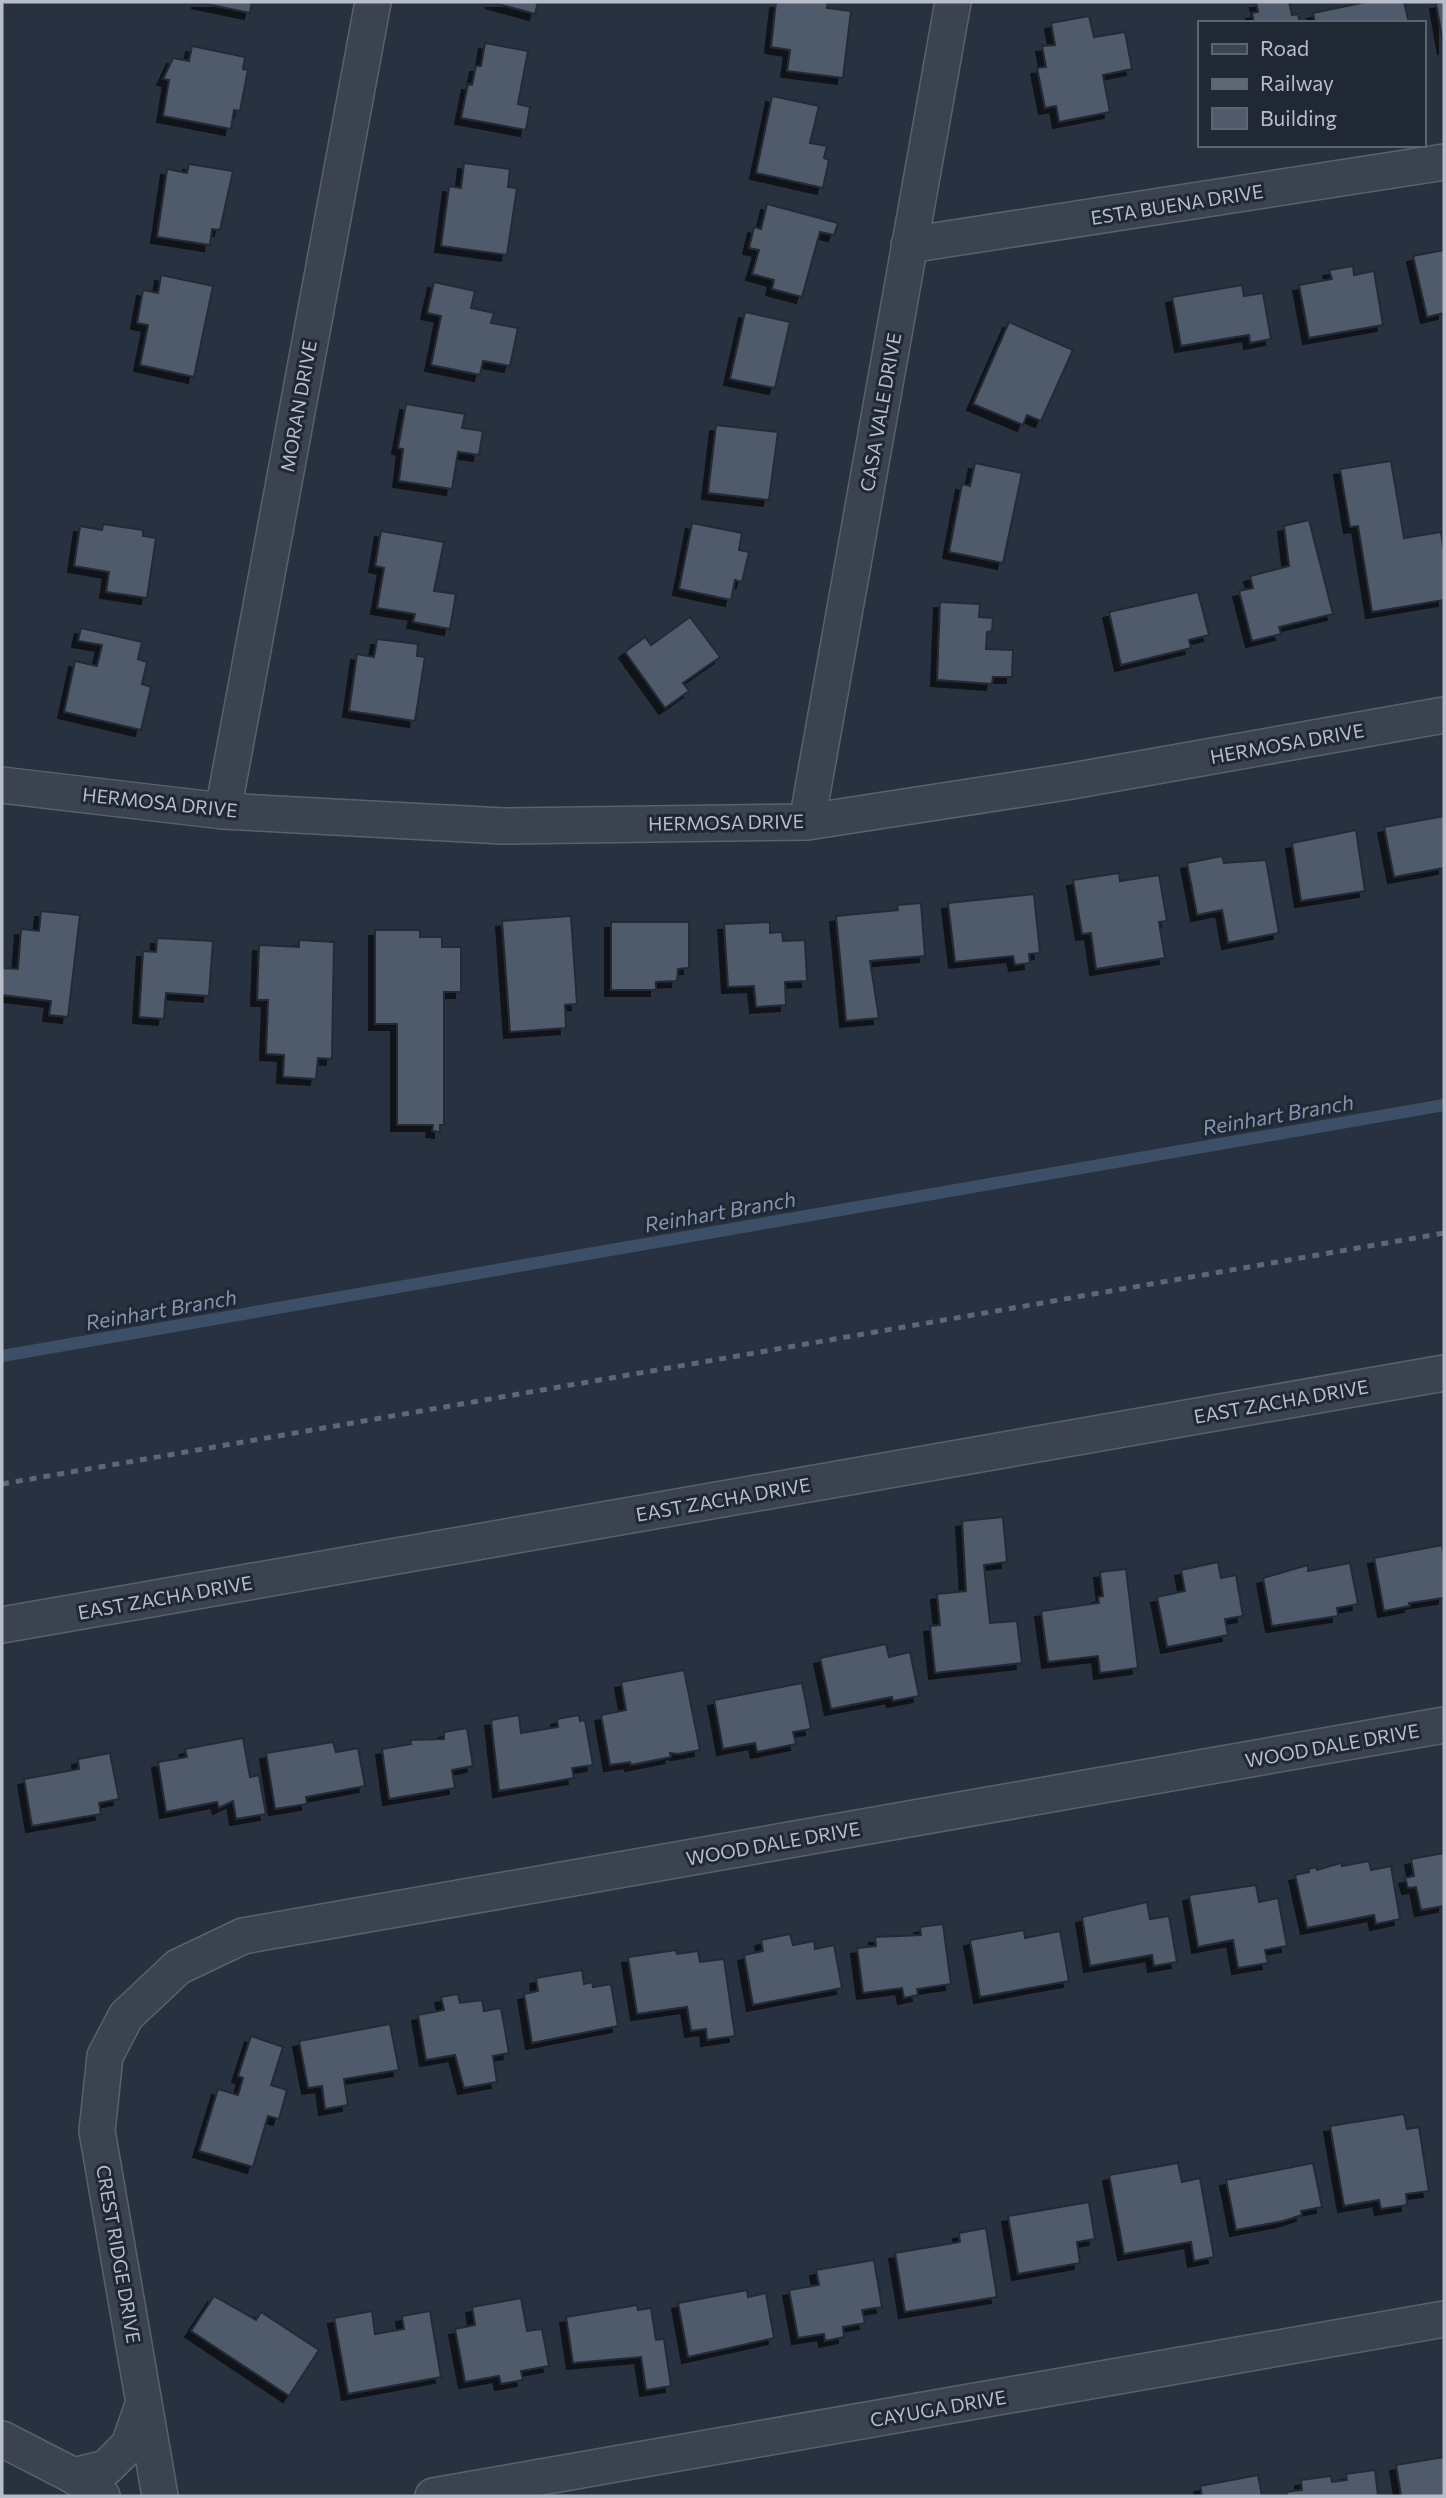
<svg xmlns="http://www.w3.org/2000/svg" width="1446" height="2498" font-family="Commissioner,sans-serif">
<defs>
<filter id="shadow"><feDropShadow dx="-6" dy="6" stdDeviation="0" flood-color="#0009"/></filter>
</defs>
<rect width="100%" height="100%" fill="#27313f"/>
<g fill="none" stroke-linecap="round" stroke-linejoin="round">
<path stroke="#3d4f67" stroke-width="12" d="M2,1356L1444,1105"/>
</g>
<g fill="#505a6a" stroke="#222a36" stroke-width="2" filter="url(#shadow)">
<path d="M197,2H252L250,13Z"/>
<path d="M491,2H538L535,14Z"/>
<path d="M776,2H828L827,8L851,11L843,78L787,71L790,50L771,47Z"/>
<path d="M1256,2H1289L1292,15L1298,14L1300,23H1254L1252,13L1258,12Z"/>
<path d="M1366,2H1404L1409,23H1315L1313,13Z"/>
<path d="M1444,2V49L1436,3Z"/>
<path d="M1089,16L1094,37L1125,32L1132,69L1103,75L1110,112L1059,122L1056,106L1045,108L1037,68L1046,67L1042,46L1055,45L1051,23Z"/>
<path d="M485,43L528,51L518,104L530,107L526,130L461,118L468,84L472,85L476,66H481Z"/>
<path d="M192,46L245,57L243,69L248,70L240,111L234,110L231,129L163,116L169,80L163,79L173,58L189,61Z"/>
<path d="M772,96L819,106L810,143L827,146L824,158L829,160L823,188L756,173Z"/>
<path d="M464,163L510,169L508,187L517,188L507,255L441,246L449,186L461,188Z"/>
<path d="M189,164L233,171L220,230L212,229L210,245L157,237L167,169L187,173Z"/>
<path d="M767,204L838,223L834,235L820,232L802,297L772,289L774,280L752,274L759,250L749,248L754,227L761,229Z"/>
<path d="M1444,250V313L1427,317L1413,256Z"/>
<path d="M1353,266L1354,275L1374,271L1383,325L1309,338L1299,285L1332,279L1329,270Z"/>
<path d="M161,275L213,286L194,377L140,365L148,325L137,323L143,290L158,293Z"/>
<path d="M434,282L475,291L471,308L494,313L491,323L518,328L510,366L483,361L480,375L431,365L441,316L427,313Z"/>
<path d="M1242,285L1244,296L1263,293L1271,339L1250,343L1249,335L1181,346L1172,297Z"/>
<path d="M745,312L790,322L775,388L730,379Z"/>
<path d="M1009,322L1073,350L1041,421L1027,415L1023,425L973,404Z"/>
<path d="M406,404L465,414L462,428L483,431L479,455L458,452L452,489L399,481L403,449L398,448Z"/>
<path d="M716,425L778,432L769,500L708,493Z"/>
<path d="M1391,461L1404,538L1441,532L1444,552V600L1372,612L1358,526L1350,527L1340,469Z"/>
<path d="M975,463L1022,473L1003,563L949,552L962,484L970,486Z"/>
<path d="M1309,520L1333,614L1279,627L1281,634L1252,641L1239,591L1253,588L1250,576L1289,566L1284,526Z"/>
<path d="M692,523L742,533L739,550L749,552L742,582L735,580L731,600L679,589Z"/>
<path d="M103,524L143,530V536L156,538L147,598L106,592L109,572L74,566L80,526L102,530Z"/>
<path d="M381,531L444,542L434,591L456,594L450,629L413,622L415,614L377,608L384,568L375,566Z"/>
<path d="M1198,592L1209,635L1189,640L1191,648L1121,665L1109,612Z"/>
<path d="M940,602L980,604L979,617L993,618L992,631L987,632L986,649L1013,650L1012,677H993L992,684L937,680Z"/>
<path d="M690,617L720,657L683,683L689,691L665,708L625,652L645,637L651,645Z"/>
<path d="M81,628L142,642L138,659L147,662L142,684L151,687L141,730L64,712L75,661L97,666L102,645L78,641Z"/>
<path d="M377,639L418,644L417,656L425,657L415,721L349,711L357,654L374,657Z"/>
<path d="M1444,816V868L1394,877L1384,827Z"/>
<path d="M1356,830L1365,891L1301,901L1292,843Z"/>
<path d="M1222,856L1224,863L1266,860L1279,933L1228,943L1222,910L1197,915L1187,863Z"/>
<path d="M1119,873L1120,881L1159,875L1167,921L1159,922L1165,958L1096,969L1091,933L1082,934L1073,880Z"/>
<path d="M1034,894L1040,953L1029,954L1030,963L1015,965L1013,956L955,962L948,903Z"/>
<path d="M921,903L925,956L870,961L879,1018L846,1021L836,916L898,910L897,905Z"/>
<path d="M41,911L80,915L68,1017L49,1015L51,1001L2,995V968L18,969L21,929L39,931Z"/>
<path d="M571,916L577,1004L565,1005L566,1028L510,1032L502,921Z"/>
<path d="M611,922H689V968L678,969L677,981L656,982V990H611Z"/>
<path d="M770,922V933L782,932L783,941L805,940L807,981L785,982L786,1005L756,1007L754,986L728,987L724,924Z"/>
<path d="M375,930H420V937H442V947H461V992H444V1125H440V1132L432,1131L433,1125H397V1024H375Z"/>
<path d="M157,938L213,941L209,996L166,993L164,1019L139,1017L143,951L156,952Z"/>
<path d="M299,940L334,942L332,1059L318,1058L316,1079L283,1077L284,1055L266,1054L268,1000H257L259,945L299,947Z"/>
<path d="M1003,1517L1007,1562L984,1565L990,1623L1017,1621L1022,1663L935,1673L930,1626L940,1625L937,1594L966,1591L962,1521Z"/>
<path d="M1442,1545L1444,1556V1598L1409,1603L1410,1606L1384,1611L1374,1558Z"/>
<path d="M1218,1562L1221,1578L1236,1575L1243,1616L1225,1619L1228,1635L1167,1647L1157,1597L1185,1591L1181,1570Z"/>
<path d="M1350,1563L1358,1604L1337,1608L1338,1616L1272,1626L1263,1578L1308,1565V1571Z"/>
<path d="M1126,1569L1138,1668L1100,1673L1098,1656L1048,1662L1041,1611L1099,1603L1098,1597L1103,1596L1100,1572Z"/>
<path d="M886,1644L889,1657L910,1652L919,1696L893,1701L892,1697L831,1709L820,1658Z"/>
<path d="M684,1670L700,1750L678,1754L670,1753L671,1757L631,1765L630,1762L610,1765L601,1715L626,1710L621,1682Z"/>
<path d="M802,1683L811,1729L793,1732L796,1744L757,1752L755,1743L723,1749L714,1700Z"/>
<path d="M519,1715L521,1733L558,1727L557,1719L579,1715L580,1721L585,1720L593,1765L572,1768L574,1778L499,1791L491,1720Z"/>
<path d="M467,1728L473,1766L452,1770L455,1788L389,1799L382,1749L411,1744L410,1740L444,1739V1732Z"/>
<path d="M243,1738L250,1777L259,1775L266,1814L236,1819L233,1801L219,1808L217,1802L166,1812L158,1762L187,1757L185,1749Z"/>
<path d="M333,1742L336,1752L358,1748L365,1786L306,1797L307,1804L275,1809L266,1753Z"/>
<path d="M110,1753L119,1799L99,1803L101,1814L32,1826L24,1779L79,1769L78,1759Z"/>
<path d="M1444,1853V1906L1421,1910L1416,1887L1408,1888L1405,1878L1414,1876L1411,1859Z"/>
<path d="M1369,1861L1371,1870L1391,1866L1400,1919L1376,1924L1374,1915L1307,1928L1295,1875L1309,1872L1308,1869L1317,1867V1870L1341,1863L1342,1866Z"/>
<path d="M1256,1885L1259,1902L1278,1898L1287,1946L1265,1950L1268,1963L1238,1968L1233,1940L1198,1947L1189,1895Z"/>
<path d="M1147,1902L1150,1919L1169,1916L1177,1962L1154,1966L1152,1955L1090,1966L1082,1917Z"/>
<path d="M943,1924L951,1984L917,1989L918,1995L904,1998L902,1988L863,1993L857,1948L876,1946L875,1937L921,1935L920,1927Z"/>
<path d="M1024,1930L1025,1938L1060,1931L1069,1981L980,1997L970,1940Z"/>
<path d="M790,1934L793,1945L814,1941L815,1949L834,1945L842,1988L753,2005L744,1955L763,1951L761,1940Z"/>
<path d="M676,1950L677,1954L698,1951L700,1962L724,1959L735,2036L707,2040L706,2029L691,2031L687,2007L637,2014L628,1957Z"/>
<path d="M582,1970L584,1984L592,1982L593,1987L611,1984L618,2026L532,2043L524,1994L538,1991L536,1978Z"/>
<path d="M458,1994L460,2003L482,2000L484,2011L501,2008L509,2053L493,2056L497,2082L464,2088L455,2055L426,2060L418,2015L444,2010L441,1997Z"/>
<path d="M390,2024L399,2070L344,2079L348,2105L325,2109L322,2086L308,2088L299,2041Z"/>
<path d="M251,2036L283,2047L271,2085L287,2090L279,2119L268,2116L253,2167L199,2151L218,2089L238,2095L243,2078L238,2076Z"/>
<path d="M1404,2114L1407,2129L1419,2127L1429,2191L1406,2194L1407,2205L1381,2209L1379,2200L1344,2206L1330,2126Z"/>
<path d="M1178,2163L1182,2182L1200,2178L1214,2257L1194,2261L1191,2242L1124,2254L1109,2175Z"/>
<path d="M1313,2163L1322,2207L1301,2211L1302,2215L1283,2221L1236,2230L1226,2180Z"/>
<path d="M1089,2202L1095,2239L1077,2242L1080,2263L1018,2274L1008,2216Z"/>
<path d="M986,2228L997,2297L905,2312L895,2253L960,2242L959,2233Z"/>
<path d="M874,2260L882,2307L862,2310L865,2323L843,2327L844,2337L825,2341L824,2334L798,2338L789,2290L819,2285L816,2270Z"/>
<path d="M747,2290L748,2297L766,2293L774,2338L688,2357L678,2303Z"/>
<path d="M214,2296L256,2320L261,2312L319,2350L289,2396L191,2331Z"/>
<path d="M521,2298L527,2331L542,2329L549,2366L521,2371L523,2380L501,2384L499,2376L465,2382L455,2329L475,2325L472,2307Z"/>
<path d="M637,2305L638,2310L651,2308L656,2340L664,2339L671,2386L646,2390L641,2357L573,2363L566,2317Z"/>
<path d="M372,2311L375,2334L404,2329L402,2316L430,2311L441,2377L348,2394L334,2318Z"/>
<path d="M1444,2457V2496H1401L1396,2465Z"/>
<path d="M1375,2470L1378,2496H1287L1286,2492L1302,2490L1301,2480L1331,2476L1332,2482L1347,2480L1346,2474Z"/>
<path d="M1258,2475L1262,2496H1202L1200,2486Z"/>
</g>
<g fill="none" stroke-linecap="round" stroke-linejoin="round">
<defs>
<g id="street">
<path d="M909,245L1444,162"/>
<path d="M2,785L223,811L503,826L807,822L1066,782L1444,715"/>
<path d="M223,811L373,2"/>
<path d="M807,822L953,2"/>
<path d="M2,1625L1444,1373"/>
<path d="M2,2439L74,2476L102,2496"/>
<path d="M74,2476L106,2468L129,2445L143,2405"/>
<path d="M160,2496L97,2131L105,2056L126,2016L178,1967L243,1936L1444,1725"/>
<path d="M433,2496L1444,2319"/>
</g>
</defs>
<use href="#street" stroke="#59616c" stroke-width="38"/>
<use href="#street" stroke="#3b434f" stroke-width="35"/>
<path stroke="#5d6776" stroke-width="5" stroke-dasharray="7 7" stroke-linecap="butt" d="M2,1484L1444,1233"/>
</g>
<g text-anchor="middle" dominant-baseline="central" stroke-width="6" stroke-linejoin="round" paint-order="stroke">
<g font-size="19" fill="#b7bec9" stroke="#202834">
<text transform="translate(1177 204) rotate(-9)">ESTA BUENA DRIVE</text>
<text transform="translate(298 406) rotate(-80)">MORAN DRIVE</text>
<text transform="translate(880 412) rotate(-80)">CASA VALE DRIVE</text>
<text transform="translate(1287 743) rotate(-10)">HERMOSA DRIVE</text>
<text transform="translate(160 802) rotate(6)">HERMOSA DRIVE</text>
<text transform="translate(726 822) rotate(-1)">HERMOSA DRIVE</text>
<text transform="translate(1281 1401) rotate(-10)">EAST ZACHA DRIVE</text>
<text transform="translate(723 1499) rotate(-10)">EAST ZACHA DRIVE</text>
<text transform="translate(165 1597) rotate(-10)">EAST ZACHA DRIVE</text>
<text transform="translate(1332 1745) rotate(-10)">WOOD DALE DRIVE</text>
<text transform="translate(773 1843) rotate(-10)">WOOD DALE DRIVE</text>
<text transform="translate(119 2254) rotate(80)">CREST RIDGE DRIVE</text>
<text transform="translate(938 2408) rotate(-10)">CAYUGA DRIVE</text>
</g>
<g font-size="21" font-style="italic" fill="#8095af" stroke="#202834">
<text transform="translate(1278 1114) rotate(-10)">Reinhart Branch</text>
<text transform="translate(720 1211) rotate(-10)">Reinhart Branch</text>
<text transform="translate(161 1309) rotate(-10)">Reinhart Branch</text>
</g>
</g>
<rect width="1446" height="2498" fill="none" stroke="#b7bec9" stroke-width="7"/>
<rect x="1198" y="21" width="228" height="126" fill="#202834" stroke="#5c6470" stroke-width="2"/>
<rect x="1212" y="44" width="35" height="10" fill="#3b434f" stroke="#5c6470" stroke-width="2"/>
<text x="1260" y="56" font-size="21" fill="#b7bec9">Road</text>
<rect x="1212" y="79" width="35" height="10" fill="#5d6776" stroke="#5c6470" stroke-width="2"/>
<text x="1260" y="91" font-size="21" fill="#b7bec9">Railway</text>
<rect x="1212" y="108" width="35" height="21" fill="#505a6a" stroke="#5c6470" stroke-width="2"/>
<text x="1260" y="126" font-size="21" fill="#b7bec9">Building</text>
</svg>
